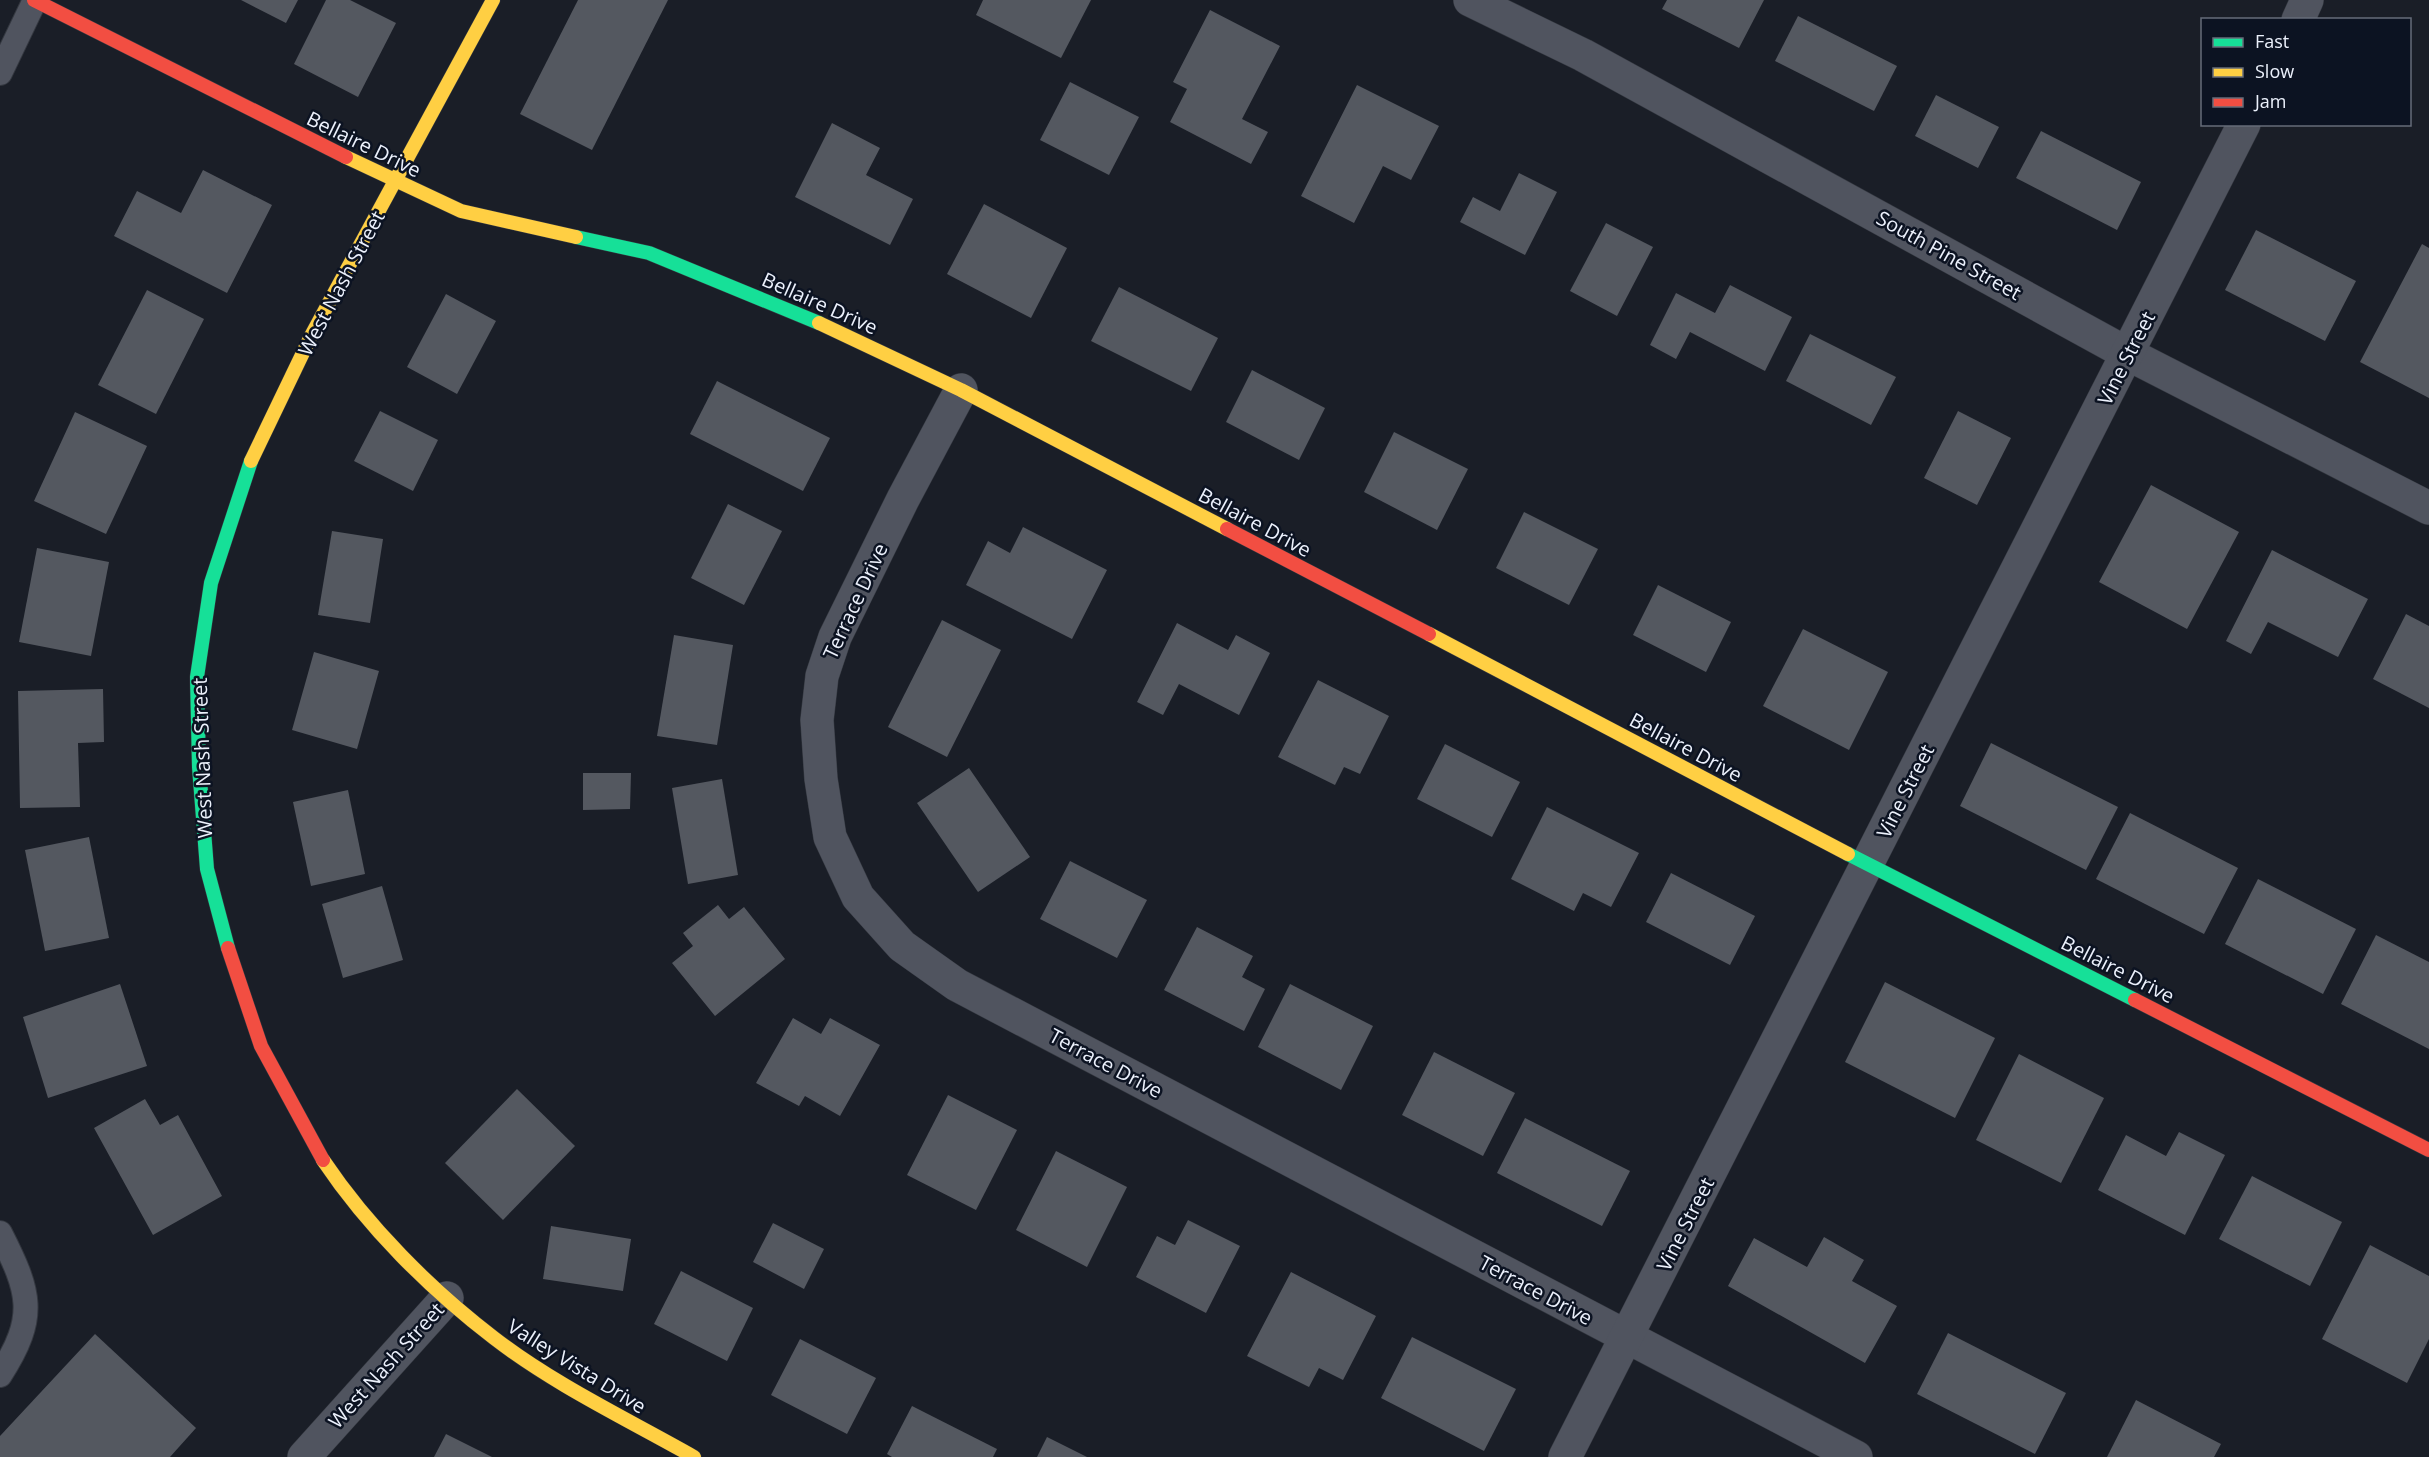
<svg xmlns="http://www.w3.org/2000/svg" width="2429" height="1457" font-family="'Open Sans',sans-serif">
<rect width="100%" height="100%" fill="#1a1e27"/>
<g fill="#545860">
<path d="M241,0H298L286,23Z"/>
<path d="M326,0H350L396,23L358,97L294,64Z"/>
<path d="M578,0H668L592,150L520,114Z"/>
<path d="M983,0H1091L1061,58L976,15Z"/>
<path d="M1667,0H1764L1739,48L1662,9Z"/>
<path d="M1210,10L1280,46L1242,119L1268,132L1251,164L1170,122L1187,89L1173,82Z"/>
<path d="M1798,16L1897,66L1874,111L1775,61Z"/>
<path d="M1070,82L1139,117L1109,175L1040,140Z"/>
<path d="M1357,85L1439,126L1411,180L1383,166L1354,223L1301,196Z"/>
<path d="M1936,95L1999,127L1978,168L1915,136Z"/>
<path d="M832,123L880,148L866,175L913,199L890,245L795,197Z"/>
<path d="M2041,131L2141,182L2117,230L2016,178Z"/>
<path d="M203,170L272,205L227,293L114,236L137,191L181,213Z"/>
<path d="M1519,173L1557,192L1525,255L1460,222L1473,197L1500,211Z"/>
<path d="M984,204L1067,248L1031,318L947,274Z"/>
<path d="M1606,223L1653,247L1617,316L1570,291Z"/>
<path d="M2256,230L2356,281L2325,341L2225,290Z"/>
<path d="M2422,244L2429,248V398L2360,362Z"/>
<path d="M1730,285L1792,317L1765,371L1690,332L1676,359L1650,345L1676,293L1715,313Z"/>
<path d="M1119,287L1218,338L1191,391L1091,341Z"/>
<path d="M147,290L204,319L156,414L98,385Z"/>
<path d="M446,294L496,321L457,394L407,367Z"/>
<path d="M1810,334L1896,377L1871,425L1786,381Z"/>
<path d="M1252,370L1325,408L1299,460L1226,422Z"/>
<path d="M717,381L830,438L803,491L690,434Z"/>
<path d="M380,411L438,440L413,491L354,461Z"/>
<path d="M1958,411L2011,438L1977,505L1924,478Z"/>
<path d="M75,412L147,446L106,534L34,501Z"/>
<path d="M1394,432L1468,469L1437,530L1364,492Z"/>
<path d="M2151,485L2239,532L2187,629L2099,582Z"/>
<path d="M728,504L782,531L744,605L691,578Z"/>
<path d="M1524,512L1598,549L1569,605L1496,568Z"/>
<path d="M1023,527L1107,570L1072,639L966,585L988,541L1010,553Z"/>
<path d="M332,531L383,539L370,623L318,615Z"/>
<path d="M37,548L109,562L91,656L19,642Z"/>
<path d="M2272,550L2368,599L2338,657L2268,622L2251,654L2226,641Z"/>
<path d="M1658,585L1731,622L1706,672L1633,635Z"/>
<path d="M2406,614L2429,626V708L2373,679Z"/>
<path d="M942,620L1001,650L947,757L888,727Z"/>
<path d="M1177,623L1228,650L1236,635L1270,653L1239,715L1179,684L1163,715L1137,702Z"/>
<path d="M1803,629L1888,672L1849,750L1763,706Z"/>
<path d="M674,635L733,645L717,745L657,736Z"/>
<path d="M314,652L379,671L357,749L292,730Z"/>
<path d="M1318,680L1389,716L1360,774L1344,767L1335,785L1278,757Z"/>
<path d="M103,689L104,742L78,743L80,807L20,808L18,691Z"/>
<path d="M1991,743L2118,807L2086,870L1960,806Z"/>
<path d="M1445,744L1520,782L1492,837L1417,799Z"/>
<path d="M969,768L1030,857L978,892L917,803Z"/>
<path d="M583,773H631L630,809L583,810Z"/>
<path d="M722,779L738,875L688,884L672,788Z"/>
<path d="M348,790L365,874L311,886L293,802Z"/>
<path d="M1547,807L1639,853L1611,907L1583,893L1574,911L1511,879Z"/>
<path d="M2130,813L2238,868L2204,934L2096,879Z"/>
<path d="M89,837L109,938L45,951L25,850Z"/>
<path d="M1070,861L1147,900L1117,958L1040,919Z"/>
<path d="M1671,873L1755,916L1730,965L1646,922Z"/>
<path d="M2258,879L2356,929L2323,994L2225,944Z"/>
<path d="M382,886L403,960L343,978L322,904Z"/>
<path d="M718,905L729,919L744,907L785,959L715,1016L672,963L693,946L683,933Z"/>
<path d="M1197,927L1253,956L1242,977L1265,989L1244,1031L1164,990Z"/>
<path d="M2376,935L2429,962V1049L2341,1004Z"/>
<path d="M1885,982L1995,1038L1955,1118L1845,1062Z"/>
<path d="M120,984L147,1066L48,1098L23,1017Z"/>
<path d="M1290,984L1373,1026L1341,1090L1258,1047Z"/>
<path d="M793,1018L821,1034L830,1018L880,1045L840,1116L805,1096L799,1106L756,1083Z"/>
<path d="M1434,1052L1515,1093L1483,1156L1402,1115Z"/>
<path d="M2019,1054L2104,1098L2061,1183L1976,1140Z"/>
<path d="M517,1089L575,1146L503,1220L445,1163Z"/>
<path d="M948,1095L1017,1130L976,1210L907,1175Z"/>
<path d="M145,1099L160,1125L178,1115L222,1196L153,1235L94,1128Z"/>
<path d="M1525,1118L1630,1171L1602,1226L1497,1173Z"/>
<path d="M2179,1132L2225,1155L2185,1235L2098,1190L2126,1135L2166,1156Z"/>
<path d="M1056,1151L1127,1187L1087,1267L1016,1230Z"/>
<path d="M2252,1176L2342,1222L2310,1286L2219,1239Z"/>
<path d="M1188,1220L1240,1246L1206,1313L1136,1277L1157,1236L1175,1245Z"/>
<path d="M773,1223L824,1249L804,1289L753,1262Z"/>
<path d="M551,1226L631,1239L623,1291L543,1279Z"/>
<path d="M1824,1237L1864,1260L1852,1281L1897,1306L1865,1363L1728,1286L1754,1238L1807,1267Z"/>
<path d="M2370,1245L2429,1276V1339L2407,1383L2322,1339Z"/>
<path d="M681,1271L753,1308L727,1361L654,1324Z"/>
<path d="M1291,1272L1376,1316L1343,1380L1319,1368L1309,1387L1247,1356Z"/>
<path d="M1948,1333L2066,1393L2035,1454L1917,1394Z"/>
<path d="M95,1334L196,1428L170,1457H0V1436Z"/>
<path d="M1412,1337L1516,1389L1484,1451L1381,1398Z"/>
<path d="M800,1339L876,1378L847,1434L771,1395Z"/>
<path d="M2136,1400L2221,1444L2214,1457H2107Z"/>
<path d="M912,1406L997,1449L993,1457H892L887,1454Z"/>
<path d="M446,1434L492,1457H434Z"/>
<path d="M1047,1437L1087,1457H1037Z"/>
</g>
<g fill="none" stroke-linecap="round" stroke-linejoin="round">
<defs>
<g id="lane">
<path d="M0,73L35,0"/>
<path d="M0,1233C30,1292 38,1316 0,1375"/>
</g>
<g id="street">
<path d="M1470,0L1583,55L2128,354L2429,508"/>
<path d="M2298,20L2307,0"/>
<path d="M961,390L903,499L835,637L822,676L817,720L821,779L830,837L858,897L902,946L957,985L1856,1457"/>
<path d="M304,1457L447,1298"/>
<path d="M1565,1457L2244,124"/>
</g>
<g id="fast">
<path d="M576,237L649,253L819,323"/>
<path d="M1848,854L2135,1000"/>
<path d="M228,948L207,869L199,767L197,677L211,583L251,461"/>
</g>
<g id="slow">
<path d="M346,157L461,211L576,237"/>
<path d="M819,323L961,390L1227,529"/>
<path d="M251,461L312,334L493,0"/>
<path d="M1429,634L1848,854"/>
<path d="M323,1160C368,1227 430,1289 494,1338C555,1385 627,1419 694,1457"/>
</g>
<g id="jam">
<path d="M34,0L346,157"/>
<path d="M1227,529L1429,634"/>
<path d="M228,948L261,1046L323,1160"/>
<path d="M2135,1000L2429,1150"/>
</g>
</defs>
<use href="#lane" stroke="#343840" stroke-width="26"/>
<use href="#street" stroke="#343840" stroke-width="34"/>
<use href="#fast" stroke="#343840" stroke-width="15"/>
<use href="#slow" stroke="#343840" stroke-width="15"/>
<use href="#jam" stroke="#343840" stroke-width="15"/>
<use href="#lane" stroke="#50545f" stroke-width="24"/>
<use href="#street" stroke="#50545f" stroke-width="33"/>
<use href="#fast" stroke="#16e098" stroke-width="14"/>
<use href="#slow" stroke="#ffcf43" stroke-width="14"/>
<use href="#jam" stroke="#f24e42" stroke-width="14"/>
</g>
<g text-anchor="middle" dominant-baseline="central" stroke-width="5" stroke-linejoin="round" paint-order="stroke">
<g font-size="20" fill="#ecf1fc" stroke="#0c1322">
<text transform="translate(364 144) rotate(26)">Bellaire Drive</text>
<text transform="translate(1949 255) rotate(29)">South Pine Street</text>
<text transform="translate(341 283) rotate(-62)">West Nash Street</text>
<text transform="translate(820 303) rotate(24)">Bellaire Drive</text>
<text transform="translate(2126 358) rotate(-63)">Vine Street</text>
<text transform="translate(1255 522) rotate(28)">Bellaire Drive</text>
<text transform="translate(855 601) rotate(-65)">Terrace Drive</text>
<text transform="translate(1686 747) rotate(28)">Bellaire Drive</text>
<text transform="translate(202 758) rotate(-92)">West Nash Street</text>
<text transform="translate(1905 791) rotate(-63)">Vine Street</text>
<text transform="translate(2118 969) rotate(27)">Bellaire Drive</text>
<text transform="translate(1106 1063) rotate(28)">Terrace Drive</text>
<text transform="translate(1685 1224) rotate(-63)">Vine Street</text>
<text transform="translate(1536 1290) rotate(28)">Terrace Drive</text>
<text transform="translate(386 1365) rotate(-48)">West Nash Street</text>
<text transform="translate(577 1366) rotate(32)">Valley Vista Drive</text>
</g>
</g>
<rect x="2201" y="18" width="210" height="108" fill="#0c1322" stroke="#666c79" stroke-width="1.5"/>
<rect x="2213" y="38" width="30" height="9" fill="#16e098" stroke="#666c79" stroke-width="1.5"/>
<text x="2255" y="48" font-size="18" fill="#ecf1fc">Fast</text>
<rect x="2213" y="68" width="30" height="9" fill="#ffcf43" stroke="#666c79" stroke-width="1.5"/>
<text x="2255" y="78" font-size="18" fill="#ecf1fc">Slow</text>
<rect x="2213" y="98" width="30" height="9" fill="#f24e42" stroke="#666c79" stroke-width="1.5"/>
<text x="2255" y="108" font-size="18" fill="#ecf1fc">Jam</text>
</svg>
